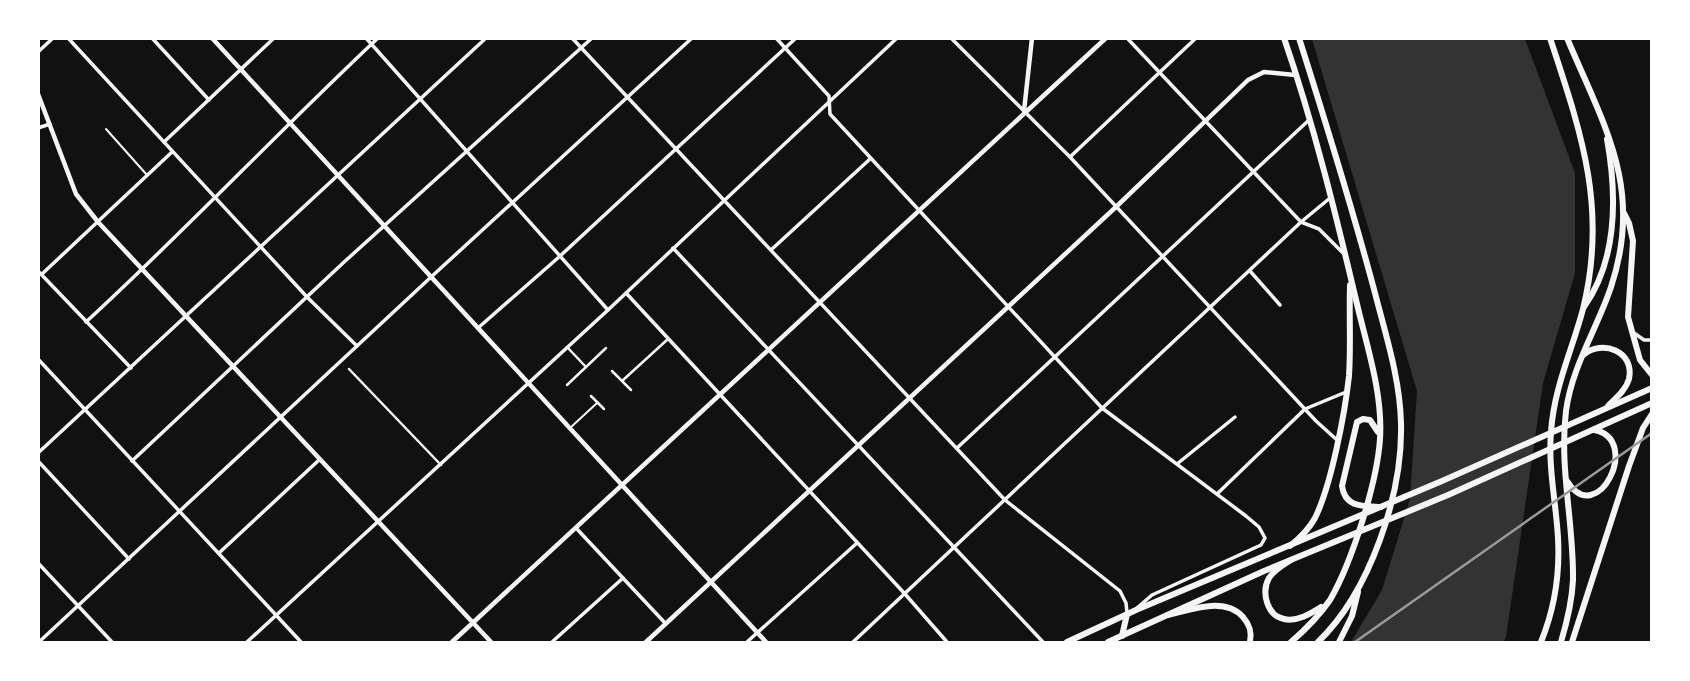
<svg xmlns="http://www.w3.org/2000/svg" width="1690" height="681" font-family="'Varela Round',sans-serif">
<rect width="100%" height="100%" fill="#111"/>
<path fill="#333" d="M1312,39H1525L1575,173V273L1543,383L1506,637L1503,642H1351L1382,590L1410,499L1417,391Z"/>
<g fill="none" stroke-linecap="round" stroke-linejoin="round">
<g stroke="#f5f5f5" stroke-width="2">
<path d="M106,129L147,175"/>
<path d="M570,428L597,403"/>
</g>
<g stroke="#f5f5f5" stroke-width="2.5">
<path d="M567,347L586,367"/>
<path d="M349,369L441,465"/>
<path d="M612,371L631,390"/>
<path d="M622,381L668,339"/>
<path d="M567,385L606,348"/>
<path d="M591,396L604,409"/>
</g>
<g stroke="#f5f5f5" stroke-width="3.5">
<path d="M68,38L307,297L357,346"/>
<path d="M152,38L209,100"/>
<path d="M366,38L608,310"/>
<path d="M572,38L1005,500L1120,591L1126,603L1127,613"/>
<path d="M776,38L829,96L830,114L1102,408L1246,516L1259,527L1265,538L1261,545L1152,595L1137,608"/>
<path d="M951,38L1070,157L1316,421L1337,440"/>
<path d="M1127,38L1301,222L1319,229L1343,253"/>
<path d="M38,52L53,38"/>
<path d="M38,128L50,124"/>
<path d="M164,142L274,38"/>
<path d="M1070,157L1196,38"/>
<path d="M673,248L1043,642"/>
<path d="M771,250L870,159"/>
<path d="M38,271L131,368"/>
<path d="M1250,271L1280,305"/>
<path d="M42,274L172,152"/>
<path d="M626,293L905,594L947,642"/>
<path d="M86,322C186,230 279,131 378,38"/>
<path d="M478,328L559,257L796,38"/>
<path d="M1634,333L1644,340H1652"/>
<path d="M38,359L301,642"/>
<path d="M957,448L1309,120"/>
<path d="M38,453L486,38"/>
<path d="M38,461L129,559"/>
<path d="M132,461L343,263L592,38"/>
<path d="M1177,464L1235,417"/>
<path d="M1217,494L1305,409L1346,392"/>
<path d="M576,528L666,624"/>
<path d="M219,553L319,460"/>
<path d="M38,563L112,642"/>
<path d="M39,642L430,278L692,38"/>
<path d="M247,642L608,310L897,38"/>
<path d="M552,642L623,578"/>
<path d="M747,642L857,543"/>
<path d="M853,642L1301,222L1330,198"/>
</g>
<g stroke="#f5f5f5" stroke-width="4.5">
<path d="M212,38L766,642"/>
<path d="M38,94L76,194L98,222L491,642"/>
<path d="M1024,111L1032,38"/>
<path d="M452,642L1106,38"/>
<path d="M646,642L1117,206L1248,80L1264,72L1295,75"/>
</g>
<g stroke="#f5f5f5" stroke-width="6">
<path d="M1122,636L1127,614"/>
<path d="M1067,642L1136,610L1442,481L1652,388"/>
<path d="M1108,642L1264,571L1448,495L1652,403"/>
</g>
<g stroke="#f5f5f5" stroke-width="6">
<path d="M1284,38C1314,125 1336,215 1357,304C1367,347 1383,394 1380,439C1377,483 1352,562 1330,600C1319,616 1305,630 1291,642"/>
<path d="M1299,38C1326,123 1352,207 1375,293C1386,336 1400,379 1401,423C1403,494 1370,592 1318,642"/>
<path d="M1624,213L1629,223L1633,241L1628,317L1640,360L1652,375"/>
<path d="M1584,307C1618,259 1617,195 1607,139"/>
<path d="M1583,355C1602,339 1635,351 1629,379C1626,390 1616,398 1608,406"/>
<path d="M1378,432L1370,420L1363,419L1357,422L1342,486C1345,508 1363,506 1381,507"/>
<path d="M1567,481C1597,530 1643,439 1594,430"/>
<path d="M1290,546C1300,538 1309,529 1315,518C1331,486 1345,413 1349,376C1351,346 1349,315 1350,285"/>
<path d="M1291,560C1283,565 1274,570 1269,578C1261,592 1267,616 1284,619C1297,622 1310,614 1321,607"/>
<path d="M1168,615C1192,610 1224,596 1243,617C1250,625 1252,632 1250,642"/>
<path d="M1339,642L1352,616L1358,592"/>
<path d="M1541,642C1554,610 1560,573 1558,538C1556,502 1548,468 1551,432C1554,387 1572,351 1583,309C1608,208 1581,132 1550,38"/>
<path d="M1561,642C1567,622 1572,602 1573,580C1574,524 1559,468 1566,411C1572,366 1597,329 1611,287C1644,188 1604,126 1567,38"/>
<path d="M1572,642L1629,466L1643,428L1652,414"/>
</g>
<path stroke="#9a9a9a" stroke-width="2.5" d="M1355,642L1652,433"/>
</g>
<rect width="1690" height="681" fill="none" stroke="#ffffff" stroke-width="80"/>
</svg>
